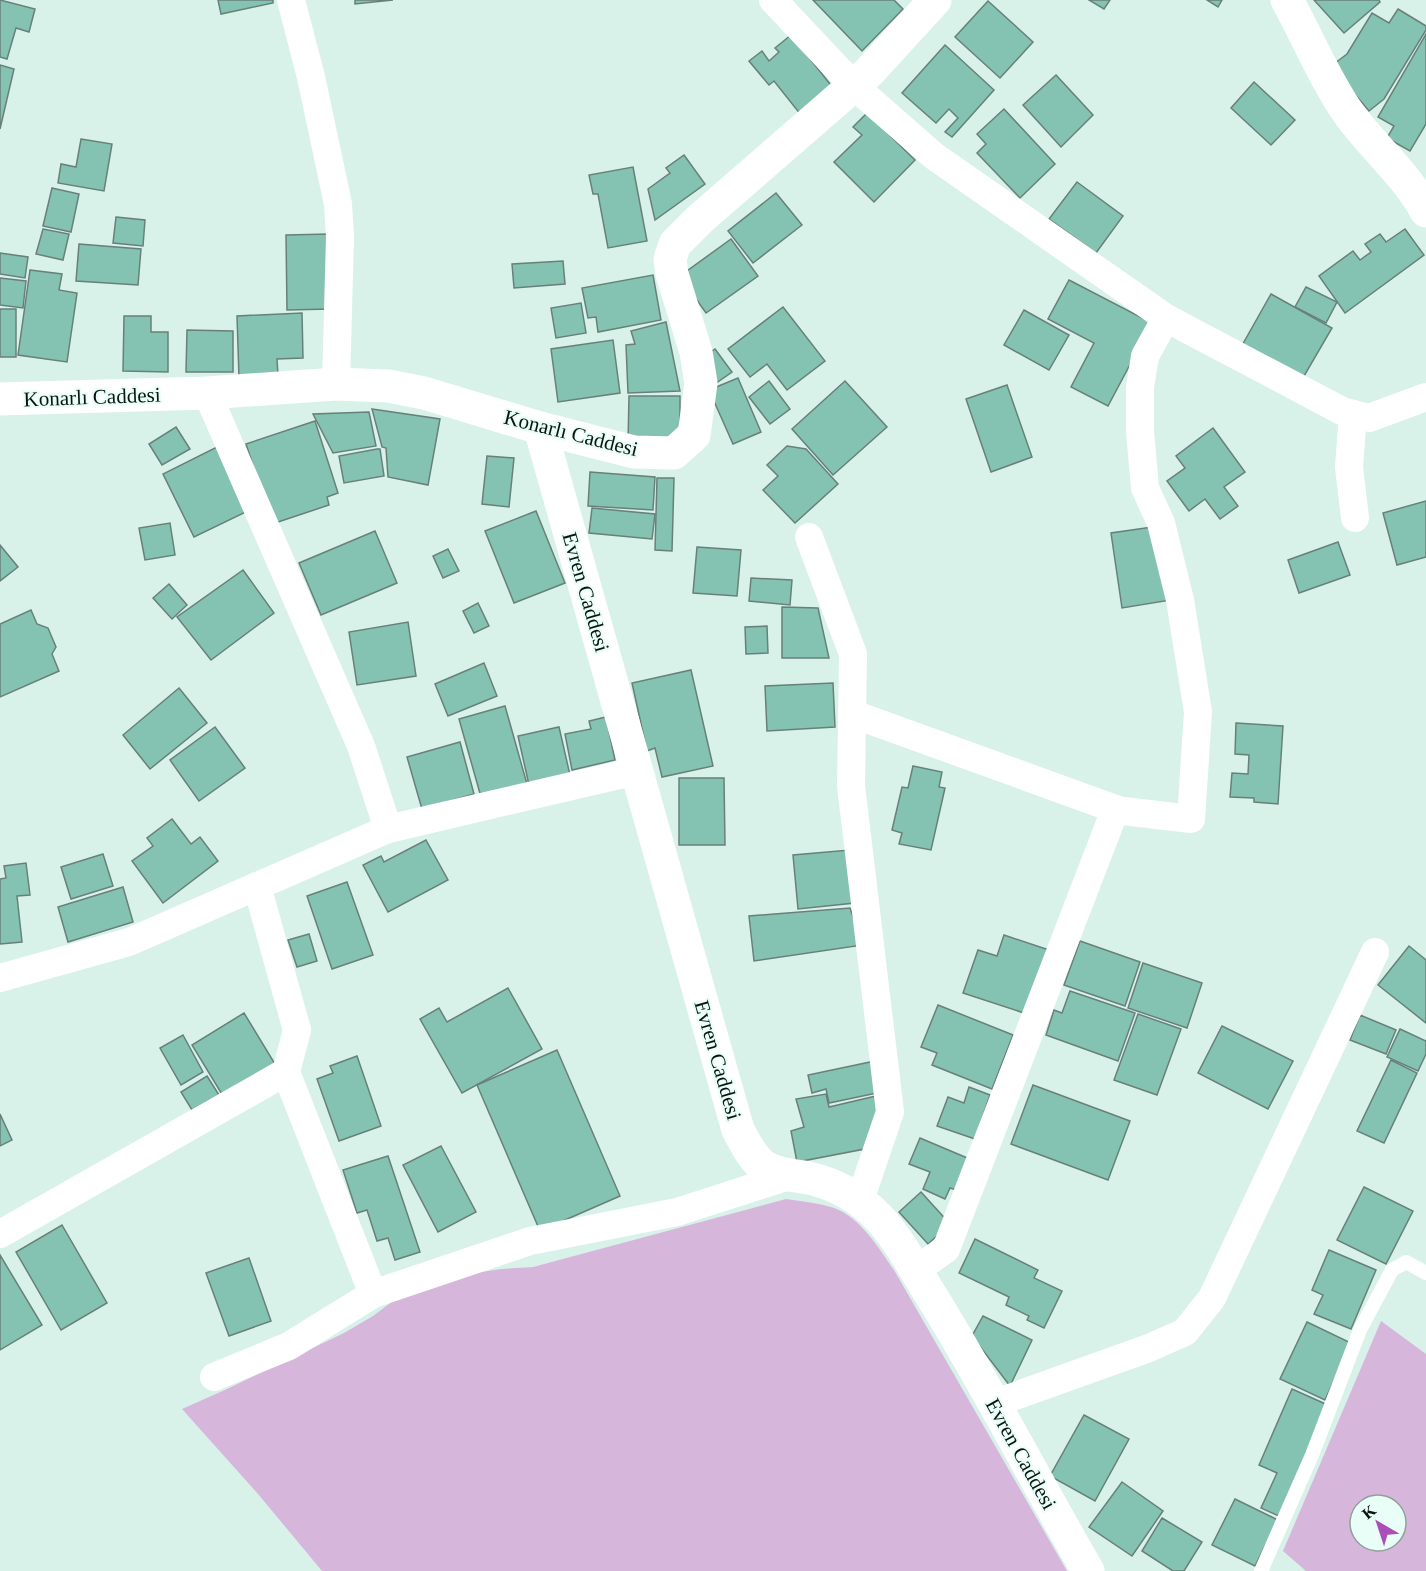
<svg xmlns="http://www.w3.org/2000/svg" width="1426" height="1571" font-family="Georgia,serif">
<rect width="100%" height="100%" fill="#d8f2ea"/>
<g fill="#d7b6dc" fill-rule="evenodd">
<path d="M786,1199C804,1202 825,1203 841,1211C864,1223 880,1250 894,1270L1067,1571H322L258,1494L182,1409L227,1389L344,1333L373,1316L393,1301L462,1275L501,1269L533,1267Z"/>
<path d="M1381,1321L1426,1354V1571H1306L1283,1551ZM1360,1505H1396V1541H1360Z"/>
</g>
<g fill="#84c3b1" stroke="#688079" stroke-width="1.5">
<path d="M0,0L35,9L29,32L16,28L7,59L0,57Z"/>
<path d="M218,0H273V3L221,14Z"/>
<path d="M355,0H393L355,4Z"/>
<path d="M813,0H894L903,9L862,51Z"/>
<path d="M1089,0H1110L1104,9Z"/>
<path d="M1207,0H1222L1218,7Z"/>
<path d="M1314,0H1379L1380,2L1344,33Z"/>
<path d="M988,1L1033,42L1000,78L955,37Z"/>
<path d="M1398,9L1426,26V30L1384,99L1369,111L1331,66L1347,54L1372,13L1389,23Z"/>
<path d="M1426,34V124L1410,151L1387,138L1394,126L1378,117Z"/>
<path d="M791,35L834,89L801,115L774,81L769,85L749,61L762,51L769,61L779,52L775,48Z"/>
<path d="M945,45L994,90L952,137L945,132L958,118L949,109L936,123L902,93Z"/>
<path d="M0,65L14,69L0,129Z"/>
<path d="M1056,75L1093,115L1061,147L1023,105Z"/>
<path d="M1254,82L1295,120L1271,145L1231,108Z"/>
<path d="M1004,109L1055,164L1020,198L977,153L986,144L977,134Z"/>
<path d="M867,113L915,160L874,202L834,162L862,135L853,127Z"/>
<path d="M81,139L112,144L104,191L58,183L61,164L76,167Z"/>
<path d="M684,155L705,184L655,220L648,189L670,173L666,168Z"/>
<path d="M633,167L647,241L608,248L598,194H593L589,175Z"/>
<path d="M1077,182L1123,216L1096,253L1049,219Z"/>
<path d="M52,188L79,194L71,232L43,226Z"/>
<path d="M776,193L802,225L753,263L728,231Z"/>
<path d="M116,217L145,220L143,246L113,243Z"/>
<path d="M43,229L69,234L63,260L36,254Z"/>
<path d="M1405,229L1424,255L1345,313L1319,276L1353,251L1360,260L1371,252L1365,244L1380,234L1386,242Z"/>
<path d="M329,234L330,309L287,310L286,235Z"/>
<path d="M731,239L758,276L706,313L680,276Z"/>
<path d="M79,244L141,249L138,285L76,281Z"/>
<path d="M0,253L28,257L25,278L0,274Z"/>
<path d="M563,261L565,284L514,288L512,264Z"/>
<path d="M30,270L62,274L59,290L77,293L67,362L18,355Z"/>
<path d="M653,275L661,320L598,332L596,317L588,318L582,288Z"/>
<path d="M0,278L26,281L23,308L0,305Z"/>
<path d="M1069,280L1152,323L1108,406L1071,387L1094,343L1048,319Z"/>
<path d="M1306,287L1337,302L1326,323L1295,307Z"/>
<path d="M1271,294L1332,328L1300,383L1240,349Z"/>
<path d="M581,303L586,333L556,338L551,308Z"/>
<path d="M783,307L825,361L787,390L767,364L750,377L728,349Z"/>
<rect x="0" y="309" width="16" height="48"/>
<path d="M1024,310L1069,335L1049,370L1004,345Z"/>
<path d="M302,313L303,358L277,359L278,376L239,378L237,316Z"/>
<path d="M124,316H151V332H168V372L123,371Z"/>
<path d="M666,322L680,391L628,393L626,345L635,344L631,331Z"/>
<path d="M187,330L233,331V372H186Z"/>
<path d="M613,340L620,393L558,402L551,349Z"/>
<path d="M715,349L732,372L709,388L700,359Z"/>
<path d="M738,378L761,432L733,444L709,390Z"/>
<path d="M769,381L790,409L770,424L749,397Z"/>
<path d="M845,381L887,427L833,475L792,429Z"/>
<path d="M1007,385L1032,457L991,472L966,399Z"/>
<path d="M629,396H680V443H628Z"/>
<path d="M372,409L440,419L428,485L388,477L386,448L382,447Z"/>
<path d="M369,412L376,446L333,453L313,414Z"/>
<path d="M315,421L338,493L327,497L329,505L272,524L246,444Z"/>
<path d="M176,427L190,449L162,465L149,444Z"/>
<path d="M1213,428L1245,472L1224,487L1238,506L1220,519L1205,499L1189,511L1167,481L1185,468L1176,456Z"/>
<path d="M219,446L250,510L194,537L163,474Z"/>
<path d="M787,446L806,449L838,484L795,523L763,490L778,476L767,465Z"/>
<path d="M377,449H380L384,476L344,483L339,456Z"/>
<path d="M487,456L514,458L509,507L482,504Z"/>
<path d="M590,472L655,477L653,510L588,506Z"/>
<path d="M657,478H674L672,551L655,550Z"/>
<path d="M1426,501V557L1397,565L1383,513Z"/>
<path d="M592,508L655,514L652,539L589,533Z"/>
<path d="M536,511L565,583L514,603L485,531Z"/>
<path d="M170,523L175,555L145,560L139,528Z"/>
<path d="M1159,526L1171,600L1122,608L1111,533Z"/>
<path d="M375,531L397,583L321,615L299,563Z"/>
<path d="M1338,542L1350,575L1299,593L1288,560Z"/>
<path d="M0,545L18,567L0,581Z"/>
<path d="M697,547L741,550L737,596L693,593Z"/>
<path d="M448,549L459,571L443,578L433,556Z"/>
<path d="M243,570L274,613L211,660L177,617Z"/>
<path d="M751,578L792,580L790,605L749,601Z"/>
<path d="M169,584L187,605L172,619L153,598Z"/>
<path d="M478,603L489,626L474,633L463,611Z"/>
<path d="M782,607L818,608L829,658H782Z"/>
<path d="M31,610L37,624L48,628L56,647L52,654L59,671L0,697V624Z"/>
<path d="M408,622L416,676L357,685L349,632Z"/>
<path d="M767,626L768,653L746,654L745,627Z"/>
<path d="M484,663L497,696L448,716L435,684Z"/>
<path d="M691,670L713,766L662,777L655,748L647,751L632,683Z"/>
<path d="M833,683L835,727L767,731L765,686Z"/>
<path d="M179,688L207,723L150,769L123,735Z"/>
<path d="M505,706L527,784L481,797L459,719Z"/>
<path d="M606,717L615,760L572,770L565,734L591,729L589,721Z"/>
<path d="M1236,723L1283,726L1278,804L1254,802V798L1230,797L1232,773L1248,774L1249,755L1235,754Z"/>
<path d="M215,727L245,768L199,801L170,760Z"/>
<path d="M559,727L570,775L529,785L518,736Z"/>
<path d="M460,742L474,794L422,809L407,757Z"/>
<path d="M913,766L942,772L939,787L945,788L931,850L899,844L902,833L892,830L902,787L908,788Z"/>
<path d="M679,778H724L725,845H679Z"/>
<path d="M172,819L191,844L200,837L218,861L163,903L132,861L153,846L147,838Z"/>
<path d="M426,840L448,880L388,912L363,865L381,856L384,862Z"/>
<path d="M850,850L855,903L798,909L793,855Z"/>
<path d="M103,854L113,886L71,899L61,867Z"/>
<path d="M26,863L30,895L17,896L22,942L0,944V879L6,878L4,866Z"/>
<path d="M347,882L373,955L332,969L307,896Z"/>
<path d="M123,887L133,922L68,942L58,907Z"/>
<path d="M850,908L863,945L754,961L749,916Z"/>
<path d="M309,934L317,961L297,967L288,940Z"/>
<path d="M1004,935L1049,950L1027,1014L963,993L978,950L997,956Z"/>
<path d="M1080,941L1140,962L1125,1006L1064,985Z"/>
<path d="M1409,946L1426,960V1023L1378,985Z"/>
<path d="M1143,963L1202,983L1187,1028L1128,1008Z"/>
<path d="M508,988L542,1049L462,1093L420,1019L439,1008L447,1022Z"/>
<path d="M1070,991L1135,1013L1118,1061L1046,1035L1054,1010L1062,1013Z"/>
<path d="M938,1005L1013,1035L992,1089L932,1065L937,1053L921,1047Z"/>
<path d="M244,1013L275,1064L223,1096L192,1045Z"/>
<path d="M1138,1014L1181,1029L1157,1095L1114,1080Z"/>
<path d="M1360,1015L1396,1030L1386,1054L1350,1040Z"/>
<path d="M1222,1026L1293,1061L1268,1109L1198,1073Z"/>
<path d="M1400,1029L1426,1041V1054L1418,1071L1387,1057Z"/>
<path d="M183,1035L203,1072L181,1085L160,1048Z"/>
<path d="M557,1050L620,1196L540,1231L477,1085Z"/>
<path d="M357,1056L381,1126L339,1141L317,1079L333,1073L330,1066Z"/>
<path d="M1391,1060L1417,1073L1384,1143L1357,1131Z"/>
<path d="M875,1061L882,1092L829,1103L826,1089L812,1093L808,1075Z"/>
<path d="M207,1076L219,1095L192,1110L181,1092Z"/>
<path d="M1033,1085L1130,1121L1108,1180L1011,1144Z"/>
<path d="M969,1087L990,1095L975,1139L937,1126L948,1097L964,1103Z"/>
<path d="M826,1094L829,1107L880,1095L875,1147L797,1162L791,1131L804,1127L796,1099Z"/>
<path d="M0,1114L12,1140L0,1146Z"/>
<path d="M920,1138L972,1160L960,1191L950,1188L945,1199L923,1189L930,1172L909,1164Z"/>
<path d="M441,1146L476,1212L438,1232L403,1165Z"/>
<path d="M388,1156L420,1252L395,1260L388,1238L377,1241L367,1210L357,1213L343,1170Z"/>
<path d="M1364,1187L1413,1211L1386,1264L1337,1240Z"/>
<path d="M921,1192L950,1224L928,1244L899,1212Z"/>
<path d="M62,1225L107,1303L61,1330L16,1252Z"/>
<path d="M975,1239L1038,1270L1034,1278L1062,1291L1044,1328L1027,1320L1029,1316L1006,1305L1009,1297L959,1273Z"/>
<path d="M1329,1250L1376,1270L1351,1329L1314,1314L1323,1295L1312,1290Z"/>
<path d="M0,1255L42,1325L0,1350Z"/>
<path d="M249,1258L271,1321L229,1336L206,1273Z"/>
<path d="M983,1316L1032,1340L1010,1386L972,1336Z"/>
<path d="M1307,1322L1351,1343L1325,1400L1280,1379Z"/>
<path d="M1292,1389L1330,1406L1281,1517L1261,1508L1277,1473L1259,1465Z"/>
<path d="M1084,1415L1129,1439L1095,1501L1050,1476Z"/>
<path d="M1122,1482L1163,1511L1132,1556L1089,1527Z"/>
<path d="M1235,1499L1278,1520L1255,1566L1212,1545Z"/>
<path d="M1162,1518L1202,1542L1184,1571H1173L1142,1551Z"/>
</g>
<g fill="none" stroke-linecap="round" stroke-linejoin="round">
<path stroke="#fff" stroke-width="14" d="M1261,1571L1312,1455L1360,1330L1392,1270L1406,1262L1426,1273"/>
<g stroke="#fff" stroke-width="28">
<path d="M291,0L311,77L338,204L340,237L336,384"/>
<path d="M773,0L853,85L934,156L1166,318L1342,411L1369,418L1426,397"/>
<path d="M207,393L361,746L388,829"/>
<path d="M1353,414L1349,467L1355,518"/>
<path d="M809,537L853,654L851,786L890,1112L860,1200"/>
<path d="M853,714L1121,811"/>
<path d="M257,886L297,1030L286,1072L373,1294"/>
<path d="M0,978L129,942L388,829L636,771"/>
<path d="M0,1234L286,1072"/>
<path d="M915,1271L946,1249L1115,810L1191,819L1198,712L1180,600L1161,523L1145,488L1140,431V387L1145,356L1166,318"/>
<path d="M214,1377L289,1346L373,1294L530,1241L677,1212L789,1176"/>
<path d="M993,1404L1149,1348L1185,1332L1212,1298L1375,952"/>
</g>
<g stroke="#fff" stroke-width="33">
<path d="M1287,0C1308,38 1324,78 1349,114C1373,147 1406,174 1426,211"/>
<path d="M0,399L207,393L336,384L388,386L424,393L540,428L634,452L674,453L694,435L701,383L696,352L672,274L670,259L675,244L700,219L869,72L935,0"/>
<path d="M540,428L738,1130C745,1142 752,1159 765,1167C779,1175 793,1175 809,1178C835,1184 860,1198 879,1218C902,1243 918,1276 937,1305C990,1392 1037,1483 1088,1571"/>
</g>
</g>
<g text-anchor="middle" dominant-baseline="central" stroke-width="4.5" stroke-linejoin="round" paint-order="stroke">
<g font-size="21" fill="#0a1411" stroke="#e9fef7">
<text transform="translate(92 397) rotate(-2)">Konarlı Caddesi</text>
<text transform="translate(571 433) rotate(14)">Konarlı Caddesi</text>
<text transform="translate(586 592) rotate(74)">Evren Caddesi</text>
<text transform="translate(718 1060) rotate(74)">Evren Caddesi</text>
<text transform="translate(1021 1454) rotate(61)">Evren Caddesi</text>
</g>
</g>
<g transform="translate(1378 1523) rotate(321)"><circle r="28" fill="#e9fef7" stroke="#90a09b" stroke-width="1.5"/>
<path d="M0-4.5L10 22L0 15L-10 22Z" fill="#aa4fba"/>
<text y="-9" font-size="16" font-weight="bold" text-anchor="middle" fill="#0a1411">K</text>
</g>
</svg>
